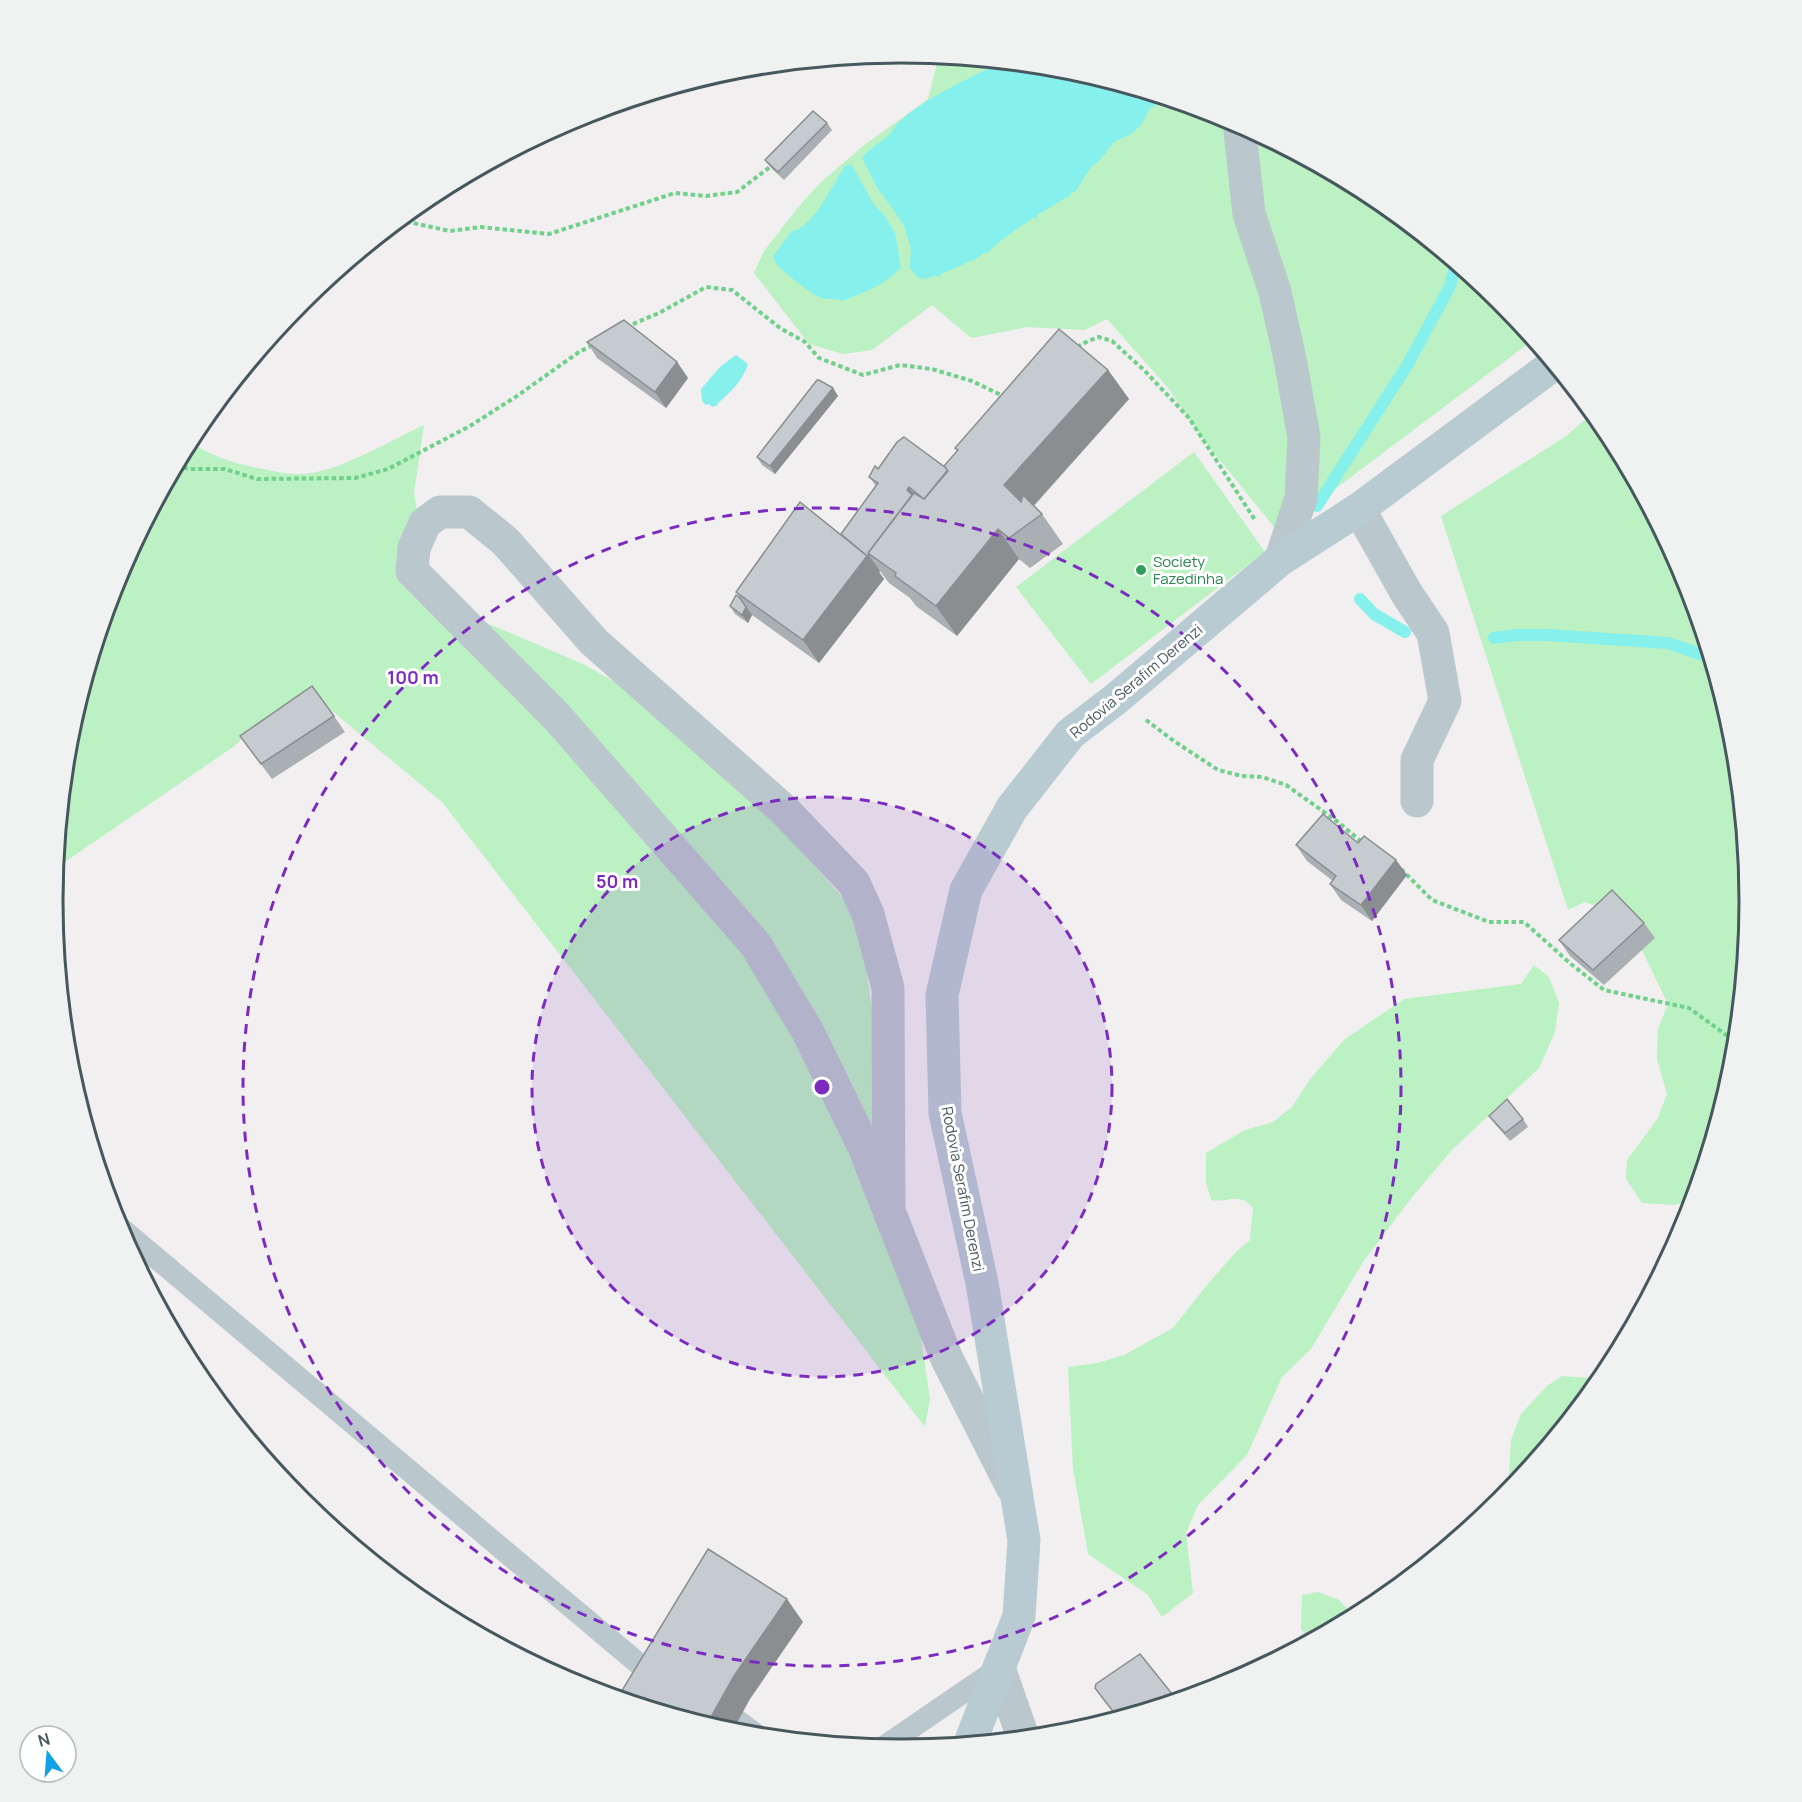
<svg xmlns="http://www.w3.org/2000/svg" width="1802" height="1802" font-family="Manrope,sans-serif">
<rect width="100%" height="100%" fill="#f1efef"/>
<g fill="#bbf1c3">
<path d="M939,56L1067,69L1226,117L1373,196L1501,301L1533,340L1278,532L1199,434L1169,389L1107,319L1085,330L1028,327L971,338L932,305L872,350L843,354L809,344L754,273L764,251L800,205L820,183L863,146L928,99Z"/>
<path d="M1593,413L1607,430L1685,577L1733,736L1749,901L1733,1067L1692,1202L1688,1201L1674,1205L1642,1203L1626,1179L1627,1160L1658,1118L1667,1094L1657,1059L1658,1029L1668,1004L1637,940L1616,913L1585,902L1568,910L1441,516L1566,436Z"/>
<path d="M424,425L414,493L425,560L475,618L583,664L660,707L730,773L858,914L930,1399L925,1427L442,802L326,706H285L269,715L233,747L56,868L69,735L117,576L189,441C209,455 230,462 253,467C268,470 284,474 299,474C334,475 391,440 424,425Z"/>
<path d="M1194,452L1265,552L1091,684L1016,587Z"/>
<path d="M1534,965L1549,977L1559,1003L1555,1032L1539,1068L1452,1150L1413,1196L1363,1262L1311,1349L1282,1377L1247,1455L1198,1505L1186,1533L1193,1593L1162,1617L1147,1594L1088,1554L1073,1468L1068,1367L1098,1363L1124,1355L1173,1328L1207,1285L1236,1252L1250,1240L1253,1208C1238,1191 1230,1203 1211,1200L1206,1182V1153L1245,1130L1273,1122L1292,1107L1311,1078L1345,1039L1404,999L1521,984Z"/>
<path d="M1607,1372L1606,1373L1508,1492L1511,1440L1521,1414L1547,1386L1562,1376L1591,1378Z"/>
<path d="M1318,1592L1339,1600L1354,1616L1309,1640L1301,1629L1302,1595Z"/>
</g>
<g fill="#86f0ed">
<path d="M1001,62L1067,69L1159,97L1154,107L1150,108L1141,125L1131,134L1114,142L1099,161L1091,167L1075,192L1071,193L1070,196C1058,200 1050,210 1038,214L1037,218H1033C1021,227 996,242 989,252L982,254L978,258L941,274L939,278L937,275L925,279L918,278L910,268L911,249L904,225L877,187L862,158C868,149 880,143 889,135C893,132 894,127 897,124C927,96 965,81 1001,62Z"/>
<path d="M851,164L873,203L884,215L895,233L901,267C887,285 863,292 843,301C836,298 828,300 821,298C813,295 780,270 776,263C774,259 774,259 774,255L792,231L798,230L809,221L817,212L845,166Z"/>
<path d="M736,355L748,364C744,379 730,393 718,403V405L712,407L710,404L706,405L702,401L701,389L721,366Z"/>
</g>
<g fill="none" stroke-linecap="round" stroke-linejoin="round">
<g stroke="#86f0ed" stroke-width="12">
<path d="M1317,506L1408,364L1450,286L1456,264"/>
<path d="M1360,599L1374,614L1405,632"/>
<path d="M1494,638L1516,635H1547L1668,643L1709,657"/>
</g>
<g stroke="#71d08c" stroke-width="4" stroke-dasharray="4.5 3" stroke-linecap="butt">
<path d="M399,220L450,231L481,227L549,234L675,193L706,196L737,192L770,167"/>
<path d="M626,327L659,313L706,287L732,290L780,328L805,342L819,358L863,375L900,365L932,369L972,381L1001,395H1007"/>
<path d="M1077,347L1088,341L1099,337L1112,341L1144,370L1189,418L1255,520"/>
<path d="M176,466L190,469H225L257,479L355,478L388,469L470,426L517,396L579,352L593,345"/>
<path d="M1146,720L1174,741L1218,770L1242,776L1262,777L1286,785L1338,822L1363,843"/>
<path d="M1401,869L1432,900L1489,922H1524L1571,964L1604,990L1689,1008L1736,1042"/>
</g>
<g stroke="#bac7cc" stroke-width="22">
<path d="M117,1225L658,1680"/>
<path d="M738,1721L757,1735"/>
<path d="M882,1748L999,1668"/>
</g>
<g stroke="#bac7cc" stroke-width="33">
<path d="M1242,126L1240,131L1249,214L1275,292L1290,359L1304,437L1301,498L1281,559"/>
<path d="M1359,509L1407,594L1433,633L1445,701L1417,760V801"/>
<path d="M889,1209L888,988L868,914L854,883L783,809L594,642L505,541L469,512H440L425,523L414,548L412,571L557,717L756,945L808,1032L864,1147L947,1359L1012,1487"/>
<path d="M999,1668L1023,1737"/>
</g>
<path stroke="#b9cbd2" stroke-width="33" d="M970,1743L1019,1616L1024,1540L982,1283L945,1113L942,995L966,890L1012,808L1070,734L1117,698L1281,559L1359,509L1553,365"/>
</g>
<g fill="#a9afb2">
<path d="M827,123L832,130L784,180L771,168L765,160Z"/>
<path d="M587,342L677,362L688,378L666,408L597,358Z"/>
<path d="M1108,370L1129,399L1034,506L1042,514L1063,544L1030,568L1019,559L957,636L916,606L910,598L889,583L880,571L879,572L884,579L819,663L752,615L748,623L735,614L730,606L740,598L736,592L841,534L876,486L869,477L878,469L946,468L957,451L955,448Z"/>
<path d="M833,388L838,396L775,474L762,465L757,457Z"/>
<path d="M334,716L345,732L272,779L240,736Z"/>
<path d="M1358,843L1396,860L1407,875L1372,921L1341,900L1330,884L1333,881L1307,861L1296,845Z"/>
<path d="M1644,923L1655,938L1604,985L1570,956L1559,940Z"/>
<path d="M1489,1116L1523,1119L1528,1127L1510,1141L1495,1124Z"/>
</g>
<g fill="#8a8e91">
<path d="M677,362L688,378L666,408L655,392Z"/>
<path d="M1108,370L1129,399L1025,515L1004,485Z"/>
<path d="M833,388L838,396L775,474L770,466Z"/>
<path d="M909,487L920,503L907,490Z"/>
<path d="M998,529L1019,559L957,636L936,606Z"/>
<path d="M867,556H869L880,571L879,572L884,579L819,663L803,640Z"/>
<path d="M746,607L752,615L748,623L742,615Z"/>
<path d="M1396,860L1407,875L1372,921L1361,905Z"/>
<path d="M787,1599L803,1622L750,1699L732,1732L707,1724L734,1676Z"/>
</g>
<g fill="#c5cbcf" stroke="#8a8e91" stroke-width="1.5">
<path d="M813,111L827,123L778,172L765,160Z"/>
<path d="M624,320L677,362L655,392L587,342Z"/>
<path d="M1059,329L1108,370L1004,485L1021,502L1023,495L1042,514L1009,538L998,529L936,606L895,576L896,573L868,553L914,493L924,499L948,471L944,466L958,450L955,448Z"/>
<path d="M817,380H819L833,388L770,466L757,457Z"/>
<path d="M904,437L946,468L947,471L924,499L909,487L907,490L912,495L868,553L869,556L868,557L841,534L878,483L869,477L875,466L878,469L897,442Z"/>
<path d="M800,502L867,556L803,640L736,592Z"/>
<path d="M736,595L740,598L746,607L742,615L730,606Z"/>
<path d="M312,686L334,716L261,764L240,736Z"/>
<path d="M1323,814L1358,843L1364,836L1396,860L1361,905L1330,884L1336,876L1296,845Z"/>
<path d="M1612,890L1644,923L1593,970L1559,940Z"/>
<path d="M1507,1099L1523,1119L1505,1133L1489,1116Z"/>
<path d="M708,1549L787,1599L734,1676L707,1724L618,1697Z"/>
<path d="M1140,1654L1177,1700L1118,1718L1095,1688L1096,1684Z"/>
</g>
<circle cx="822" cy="1087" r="290" fill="#7b2cbf" fill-opacity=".12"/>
<g fill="none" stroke="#7b2cbf" stroke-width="3" stroke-dasharray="10 8">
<circle cx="822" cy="1087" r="290"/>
<circle cx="822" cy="1087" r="579"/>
</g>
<circle fill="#2e9e5b" stroke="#fff" stroke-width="2" cx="1141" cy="570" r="6"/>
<g text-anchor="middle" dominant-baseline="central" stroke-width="6" stroke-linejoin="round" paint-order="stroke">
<g font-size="15" fill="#27864d" stroke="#fff" text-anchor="start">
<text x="1153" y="561">Society<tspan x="1153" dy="17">Fazedinha</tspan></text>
</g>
<g font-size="15" fill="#46575d" stroke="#fff">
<text transform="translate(1136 681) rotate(-40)">Rodovia Serafim Derenzi</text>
<text transform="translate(963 1189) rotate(79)">Rodovia Serafim Derenzi</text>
</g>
</g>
<path d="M0 0H1802V1802H0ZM63 901a838 838 0 1 1 1676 0a838 838 0 1 1-1676 0Z" fill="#f0f2f2" fill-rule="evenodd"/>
<path fill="none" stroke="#46575d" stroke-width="3" d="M63 901a838 838 0 1 1 1676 0a838 838 0 1 1-1676 0Z"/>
<circle cx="822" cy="1087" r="9" fill="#7b2cbf" stroke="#fff" stroke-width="3"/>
<g font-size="18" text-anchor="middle" font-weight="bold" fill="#7b2cbf" stroke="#fff" stroke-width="6" stroke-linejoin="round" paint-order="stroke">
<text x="413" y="684">100 m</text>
<text x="617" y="888">50 m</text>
</g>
<g transform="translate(48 1754) rotate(344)"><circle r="28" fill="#ffffff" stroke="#b5bcbe" stroke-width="1.5"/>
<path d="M0-4.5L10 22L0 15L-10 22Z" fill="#11a1e9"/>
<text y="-9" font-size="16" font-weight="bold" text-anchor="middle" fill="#46575d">N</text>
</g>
</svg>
